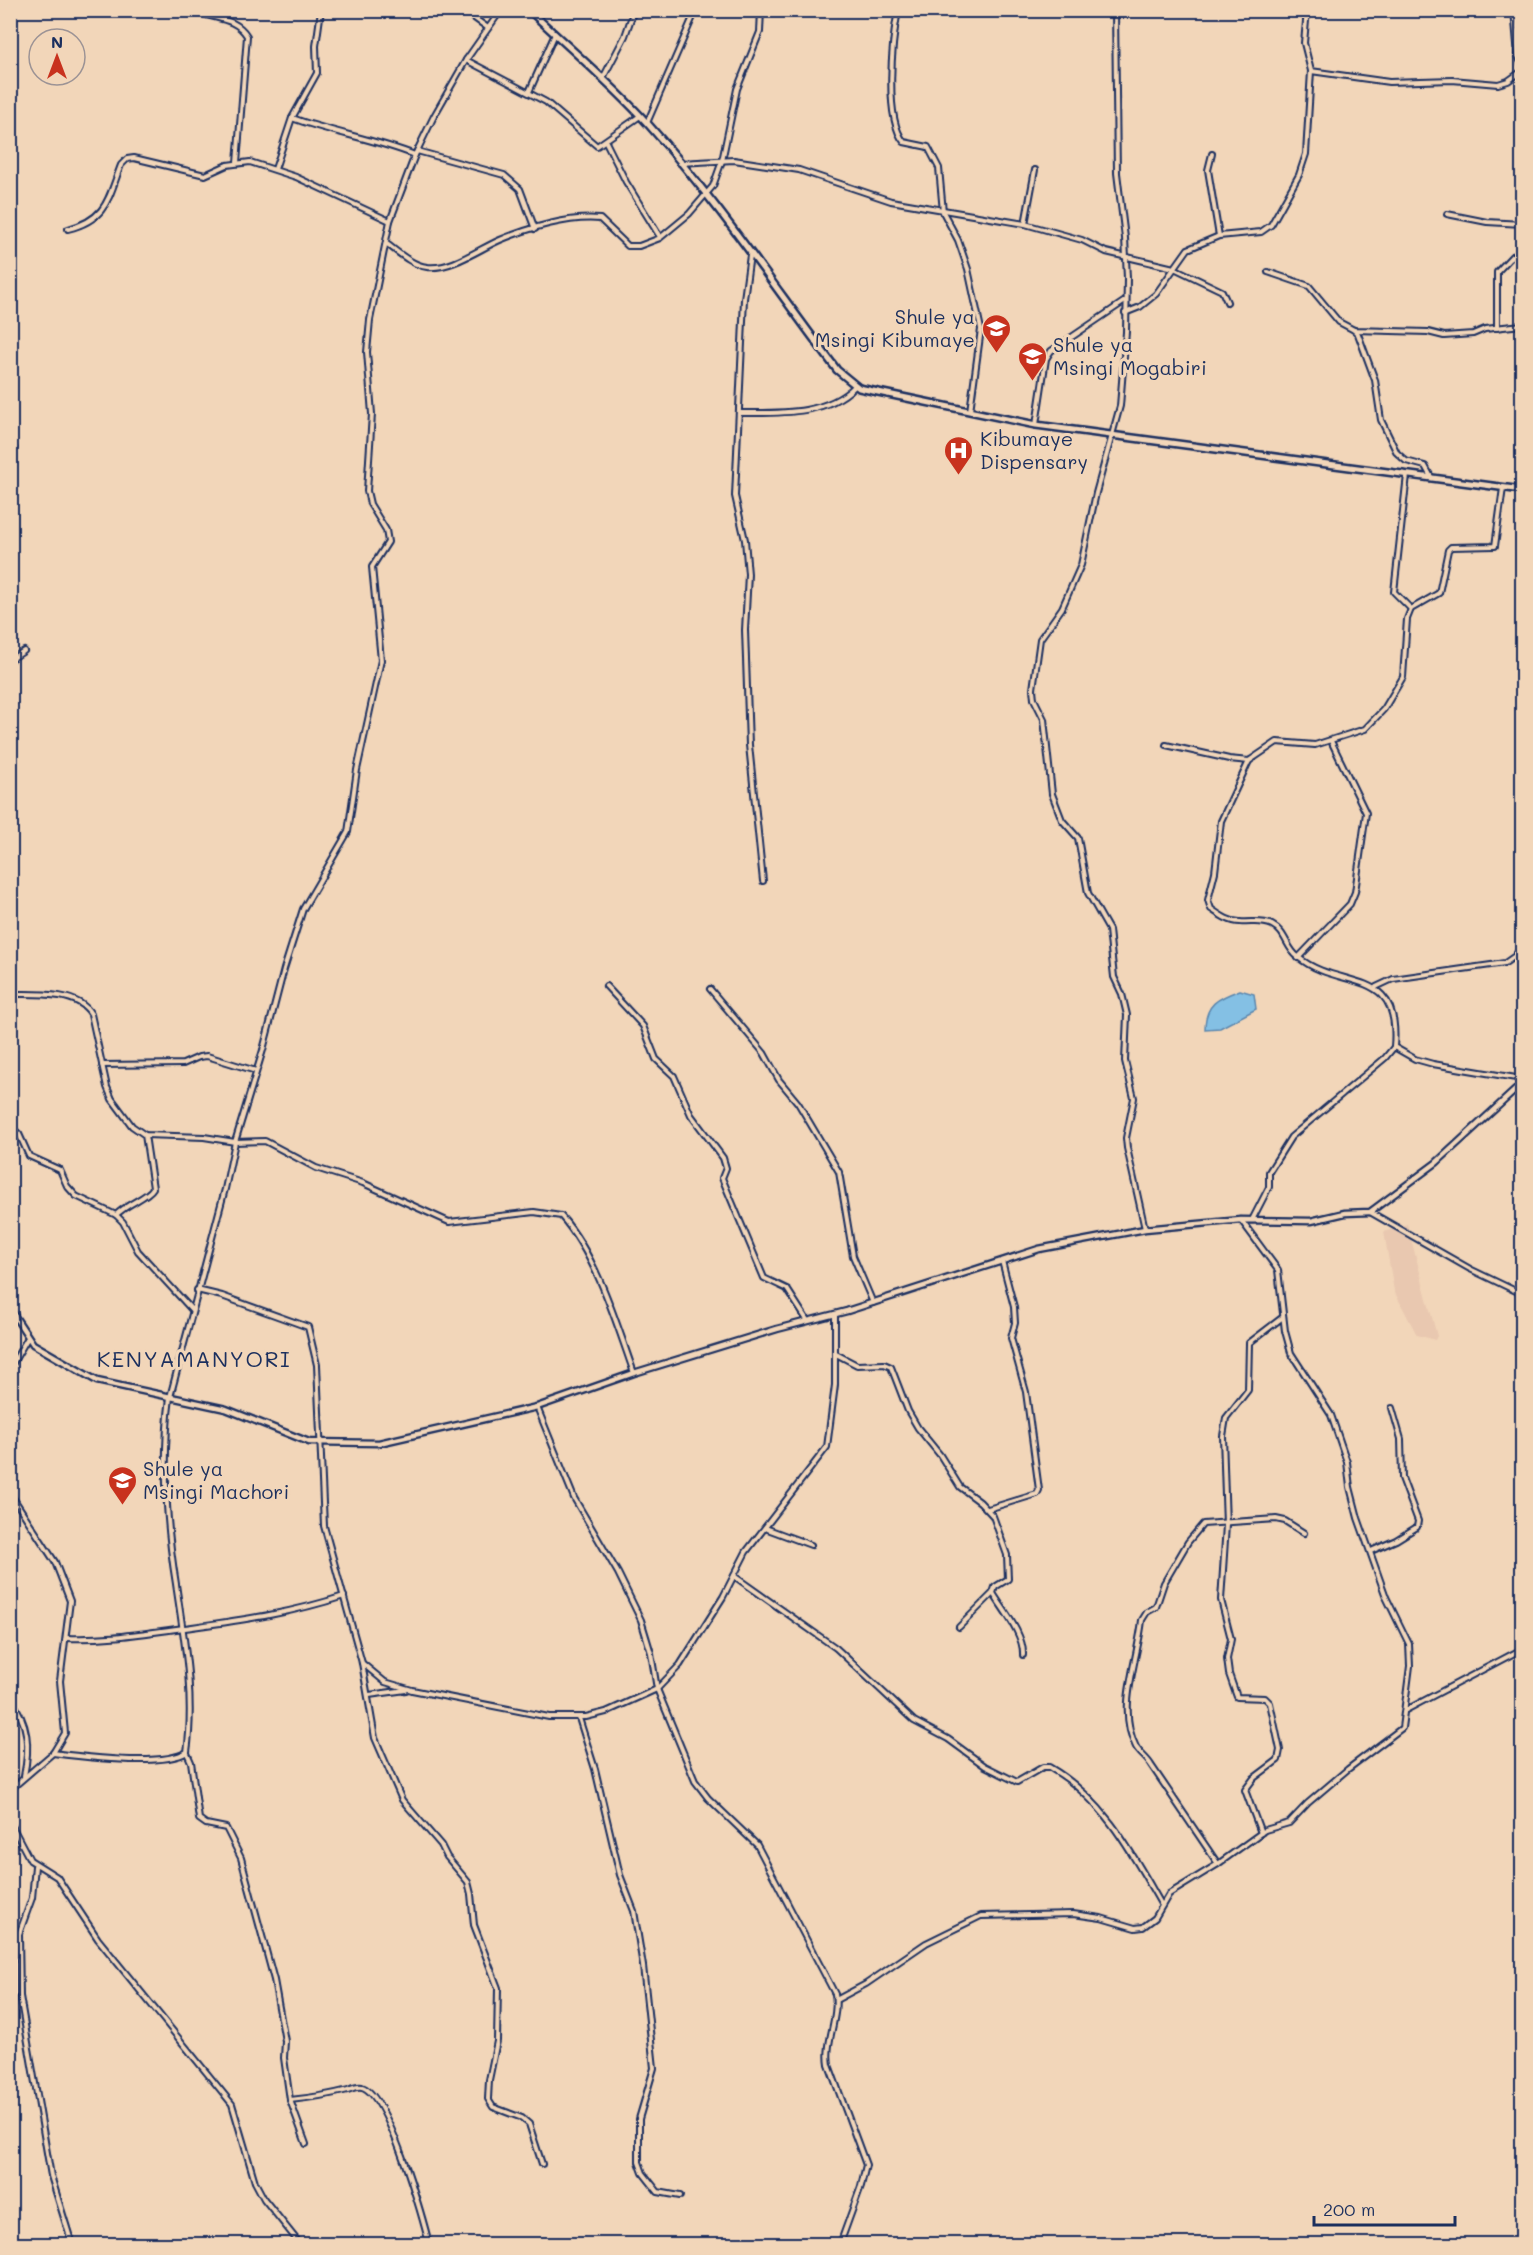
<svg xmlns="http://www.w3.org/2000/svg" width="1533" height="2255" font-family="Mali,sans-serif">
<rect width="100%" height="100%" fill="#f2d6b9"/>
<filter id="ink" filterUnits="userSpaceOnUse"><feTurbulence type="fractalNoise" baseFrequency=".0167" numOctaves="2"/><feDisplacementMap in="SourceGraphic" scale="12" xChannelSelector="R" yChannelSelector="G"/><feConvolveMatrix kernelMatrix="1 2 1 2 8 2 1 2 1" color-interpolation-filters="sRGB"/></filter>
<g filter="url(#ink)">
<path fill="#e9c8b0" d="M1407,1224L1437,1336L1435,1340L1417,1335L1394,1291L1384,1232Z"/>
<path fill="#84c0e4" stroke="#5a86ae" stroke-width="1.5" d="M1240,990L1254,994L1256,1009L1220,1028L1205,1029C1205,1004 1218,998 1240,990Z"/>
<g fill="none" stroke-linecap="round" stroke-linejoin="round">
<defs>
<g id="minor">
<path d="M193,10C212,20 235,16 247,36L237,163"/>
<path d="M463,10L488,28"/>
<path d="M898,10C892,41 884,118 904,142L928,147L939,168L943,212L958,240L968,269L981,329L970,411"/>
<path d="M1115,10L1117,173L1125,238L1127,278L1126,332L1120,406L1096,493L1081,565L1062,608L1040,639L1033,689L1034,699L1044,719L1052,794L1062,820L1078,838L1088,893L1109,930L1114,977L1122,994L1127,1015L1125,1061L1134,1098L1126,1138L1127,1148L1145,1229"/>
<path d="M1514,10L1518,56L1522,65"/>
<path d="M466,60L546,102L597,146L640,116"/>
<path d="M1311,71L1389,82L1452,80L1498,84L1508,81L1522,71"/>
<path d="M603,78L625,36L634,10"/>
<path d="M529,92L555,34"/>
<path d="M292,118C333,133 375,139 415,155"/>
<path d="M647,123L696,10"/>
<path d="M606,142L626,182L660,237"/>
<path d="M417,151L504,175L520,189L535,229"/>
<path d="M1212,154L1208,170L1219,236"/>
<path d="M680,163L734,160L799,170L891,201L1025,224L1082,240L1106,252L1174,268L1222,291L1227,302"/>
<path d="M275,169L292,118L317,73L316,46L321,10"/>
<path d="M1447,214L1487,222L1522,224"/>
<path d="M1025,224L1035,170"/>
<path d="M68,229C107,219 108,199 121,165L127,159L134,158L205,175L227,165L250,162L296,177L390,221"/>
<path d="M387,244C399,253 412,265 427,267C451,270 479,249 500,240C529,228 569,216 600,219L628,246H639L660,238L689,214L713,186L722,161L737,89L760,32L761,10"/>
<path d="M750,255L744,299L735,496L745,540L748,574L745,630L749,745L763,881"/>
<path d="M1268,272L1309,286L1339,322L1354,330L1428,332L1444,336L1473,334L1485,329L1522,325"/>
<path d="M1125,313L1140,307L1156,294L1188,249L1219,236L1261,232L1271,225L1299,175L1306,154L1311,71L1304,43L1307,10"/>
<path d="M1497,328V272L1512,256L1522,254"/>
<path d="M1354,330L1358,334L1375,380L1381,420L1397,453L1406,461L1425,466L1431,477"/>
<path d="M739,413C778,413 826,416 855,386"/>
<path d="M1036,425L1046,359L1051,351L1125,301"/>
<path d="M10,445L14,448"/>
<path d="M1407,475L1394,592L1411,609"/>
<path d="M10,660L24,651"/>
<path d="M1166,745L1229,759L1249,761L1277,742L1315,745L1365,729L1384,709L1403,677L1407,619L1411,609L1439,593L1448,550L1451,547L1495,546L1503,488"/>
<path d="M1249,761L1221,821L1215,872L1208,900L1211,909C1220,915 1229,922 1240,922C1251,923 1262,920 1272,925C1286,932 1286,948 1298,957C1340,992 1401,964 1394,1047L1415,1059L1433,1064L1522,1079"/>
<path d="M1298,958L1350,904L1355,892L1366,813L1331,741"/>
<path d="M606,986L643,1026L656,1059L674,1076L691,1115L723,1158L726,1168L722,1178L764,1278L787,1289L807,1320"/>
<path d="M1376,987L1393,979L1505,963L1515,956L1522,946"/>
<path d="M710,989L764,1053L779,1080L798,1103L839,1172L853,1256L873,1303"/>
<path d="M10,994C35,994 78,991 91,1014L107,1087L112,1099L132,1126L145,1135L204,1137L235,1142L265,1141L316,1168L363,1183L449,1222L534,1212L561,1216C597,1257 616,1322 634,1373"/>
<path d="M102,1065L183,1064L199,1057L207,1056L256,1071"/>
<path d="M10,1126L19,1134L29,1156L60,1170L67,1186L76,1196L116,1215L123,1222L138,1251L192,1310"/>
<path d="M1370,1212L1470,1269L1522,1294"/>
<path d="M116,1215C127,1203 147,1198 153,1188L145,1135"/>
<path d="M1252,1220L1269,1187V1172L1291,1137L1385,1058L1394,1047"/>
<path d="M197,1290L222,1296L308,1327L317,1365L324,1526L362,1663L375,1738L402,1800L441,1845L447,1857L468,1882L471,1894L474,1925L498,1988L497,2041L489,2080L488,2099L493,2107L522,2118L529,2124L542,2164"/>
<path d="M836,1354L857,1365L884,1364L891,1367L908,1411L918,1428L940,1455L960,1487L980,1502L993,1516L1007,1555L1008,1579L995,1587L993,1593C1003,1610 1024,1634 1023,1655"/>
<path d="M10,1368L27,1339"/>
<path d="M537,1407L574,1498L618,1573L641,1620L651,1653L657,1689L695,1781L708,1798L757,1845L835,1994C839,2018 825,2041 829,2065L866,2165L861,2186L840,2244"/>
<path d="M10,1493L55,1562L70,1601L60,1681L65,1733L53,1753L10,1790"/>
<path d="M988,1509L1037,1494L1039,1490L1026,1392L1011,1338L1015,1323L1014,1307L1002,1261"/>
<path d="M765,1528L811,1545"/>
<path d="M1371,1551L1396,1540L1417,1527L1418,1521L1402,1478L1401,1439L1392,1408"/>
<path d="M734,1576L836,1648L914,1721L948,1739L985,1766L1017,1782L1043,1767H1049C1103,1798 1131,1851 1161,1904"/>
<path d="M959,1627L993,1593"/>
<path d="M66,1638C107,1640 144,1633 185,1628C242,1620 289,1614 344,1596"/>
<path d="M362,1663L385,1682L412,1690L549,1717H586L606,1712L657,1689L680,1665L723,1597L746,1552L827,1447L835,1385V1314"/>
<path d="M369,1695L406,1690"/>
<path d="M10,1699C29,1723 30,1747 24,1776"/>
<path d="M1406,1710L1522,1649"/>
<path d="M579,1718L595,1769L620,1875L634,1911L643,1966L654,2068L639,2119V2162L643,2173L658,2192L680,2196"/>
<path d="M53,1753C83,1757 163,1767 187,1752C195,1695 184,1640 176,1584C166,1523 162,1459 170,1397L225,1189L235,1142L263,1050L284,969L303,909L348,832L357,770L381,660L372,567L388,542L386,530L370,504L367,491L372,414L367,352L370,320L390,221L415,155L434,116L466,60L501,10"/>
<path d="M187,1753L191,1762L199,1819L206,1824L226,1828L241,1858L274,1980L285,2041L284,2058L290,2100L306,2144"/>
<path d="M10,1822L30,1860L57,1877L98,1939L232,2104L255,2182L264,2199L300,2244"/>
<path d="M1261,1833L1245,1790L1254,1778L1278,1760L1280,1750L1270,1703L1265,1698L1237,1697L1229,1674L1227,1659L1231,1639L1221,1600L1226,1525L1223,1436L1226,1418L1248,1390L1249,1343L1283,1317"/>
<path d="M1218,1864L1151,1765C1147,1758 1140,1754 1136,1747C1116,1709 1138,1660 1142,1620L1147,1612L1156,1607L1164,1583L1188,1542L1203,1524L1276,1519L1285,1521L1304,1533"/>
<path d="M35,1866L32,1898L19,1934L20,1996L51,2176L72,2244"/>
<path d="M10,1933L19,1934"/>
<path d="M836,2000L866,1984L926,1943L981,1916L1073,1914L1101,1918L1135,1928L1143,1927L1155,1918L1169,1894L1218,1864L1265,1830L1289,1823L1308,1803L1348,1769L1402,1728L1410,1666L1409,1644L1386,1597L1358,1518L1350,1487L1347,1462L1331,1415L1291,1353L1285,1331L1278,1270L1241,1220"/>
<path d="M290,2100C310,2098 329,2095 348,2090C353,2088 357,2086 362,2087C388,2094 423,2218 429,2244"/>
</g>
<path id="tertiary" d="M10,1309L33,1344L97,1381L226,1409L309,1442L379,1443L537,1407L634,1373L777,1329L847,1311L1039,1249L1145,1229L1241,1220L1311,1221L1345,1213L1370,1212L1436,1163L1522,1084"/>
<path id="secondary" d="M529,10C569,48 611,83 648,124C717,201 775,288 837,370L859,388L1036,425L1522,490"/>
</defs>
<use href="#minor" stroke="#1b2f5e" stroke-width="8"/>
<use href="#tertiary" stroke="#1b2f5e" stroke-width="9"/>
<use href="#secondary" stroke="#1b2f5e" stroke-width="10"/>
<use href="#minor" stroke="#f2d6b9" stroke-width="4"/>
<use href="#tertiary" stroke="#f2d6b9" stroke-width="4.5"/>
<use href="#secondary" stroke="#f2d6b9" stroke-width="5"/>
</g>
</g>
<defs>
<symbol id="school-pin" viewBox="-11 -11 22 30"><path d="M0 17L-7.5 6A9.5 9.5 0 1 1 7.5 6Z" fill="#c8321e" stroke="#f2d6b9"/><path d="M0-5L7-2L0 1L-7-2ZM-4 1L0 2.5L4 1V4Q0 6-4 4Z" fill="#fff"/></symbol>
<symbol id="hospital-pin" viewBox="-11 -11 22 30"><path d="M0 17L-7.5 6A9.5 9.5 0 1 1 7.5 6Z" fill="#c8321e" stroke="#f2d6b9"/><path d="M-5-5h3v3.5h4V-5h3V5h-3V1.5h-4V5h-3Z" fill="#fff"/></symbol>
</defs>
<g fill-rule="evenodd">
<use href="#school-pin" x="980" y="312" width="33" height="45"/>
<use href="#school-pin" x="1016" y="340" width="33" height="45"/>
<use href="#hospital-pin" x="942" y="434" width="33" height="45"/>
<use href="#school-pin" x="106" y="1464" width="33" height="45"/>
</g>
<g text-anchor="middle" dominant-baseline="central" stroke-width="6" stroke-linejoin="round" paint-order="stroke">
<g font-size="20" fill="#1b2f5e" stroke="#f2d6b9" text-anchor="start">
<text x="975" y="316" text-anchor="end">Shule ya<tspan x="975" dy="23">Msingi Kibumaye</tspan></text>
<text x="1053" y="344">Shule ya<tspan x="1053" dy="23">Msingi Mogabiri</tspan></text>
<text x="980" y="438">Kibumaye<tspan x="980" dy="23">Dispensary</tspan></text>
<text x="143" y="1468">Shule ya<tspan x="143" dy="23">Msingi Machori</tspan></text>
</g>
<g font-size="22" letter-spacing="1.5" fill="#1b2f5e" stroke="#f2d6b9">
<text x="194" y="1358">KENYAMANYORI</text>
</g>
</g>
<rect width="1533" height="2255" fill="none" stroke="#f2d6b9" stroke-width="36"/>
<rect x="18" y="18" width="1497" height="2219" fill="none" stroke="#1b2f5e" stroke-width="2" filter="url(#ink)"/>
<g transform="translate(57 57)"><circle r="28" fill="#f2d6b9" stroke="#9c9395" stroke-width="1.5"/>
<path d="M0-4.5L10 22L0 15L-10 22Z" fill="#c8321e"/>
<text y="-9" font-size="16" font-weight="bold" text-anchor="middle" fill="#1b2f5e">N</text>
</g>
<path d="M1314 2216v9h141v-9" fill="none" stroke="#1b2f5e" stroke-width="3"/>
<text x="1323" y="2216" font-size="18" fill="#1b2f5e" stroke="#f2d6b9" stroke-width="4.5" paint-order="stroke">200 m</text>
</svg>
